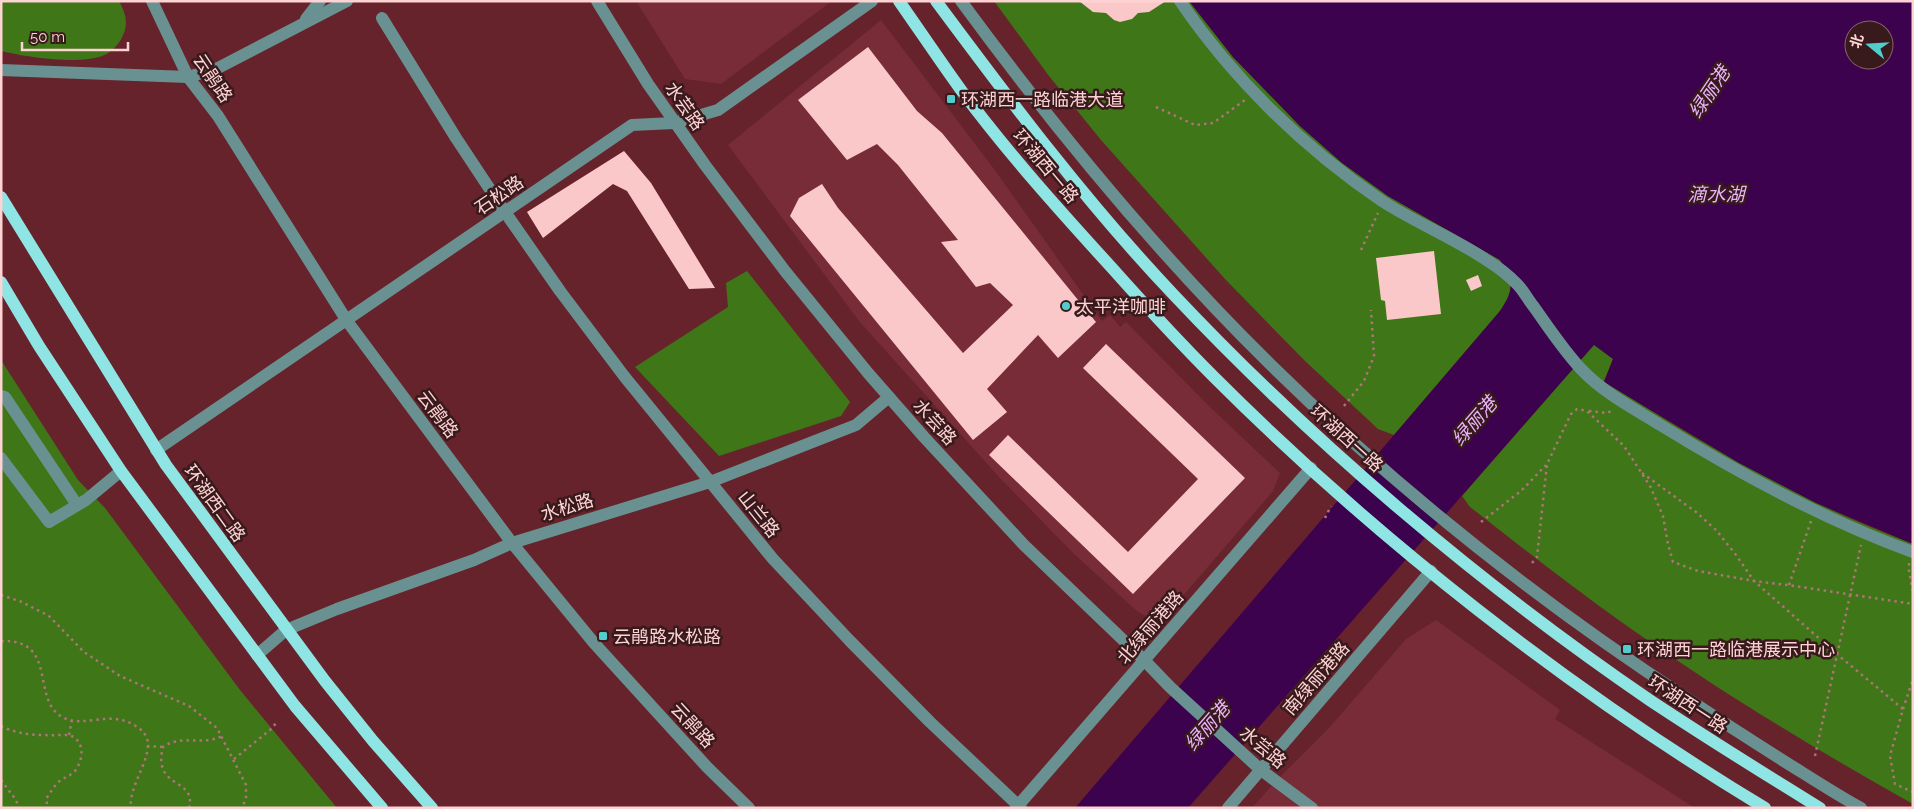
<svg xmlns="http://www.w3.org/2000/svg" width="1914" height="809" font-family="Raleway,'Noto Sans SC',sans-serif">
<rect width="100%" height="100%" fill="#67232c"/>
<g fill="#772c37">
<path d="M636,1H832L721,84L685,79Z"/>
<path d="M881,20L994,169L1102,321L1110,315L1120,327L1126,322L1210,407L1280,473L1273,491L1176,604L1168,611L1157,615L1146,616L1138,612L1074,554L999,477L859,321L728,145Z"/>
<path d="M1436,620L1560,710L1555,719L1695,808H1252L1273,784L1329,728L1406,639Z"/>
</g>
<g fill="#3f7617">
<path d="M1,1H119C127,16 129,26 120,41C115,48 110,53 102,56C78,65 26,57 1,51Z"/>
<path d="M994,1H1189L1233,57L1300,126L1342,162L1388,196L1500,260C1513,282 1515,289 1500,311L1394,435L1378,429L1304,360L1225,279L1101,140L1049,76Z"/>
<path d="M747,271L850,402L841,416L719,456L635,367L728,307L726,283Z"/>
<path d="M1594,344L1613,359L1604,381C1672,425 1742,466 1815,502C1847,518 1880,531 1913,544V804C1813,748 1714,688 1620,621C1569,585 1519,545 1470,507L1462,496Z"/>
<path d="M1,360L78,480L105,508L240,690L337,808H1Z"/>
</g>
<path fill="#3c024e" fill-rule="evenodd" d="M1189,1H1913V544L1816,503L1739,463L1604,382L1613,359L1594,345L1188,808H1075L1500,311C1515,289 1513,282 1500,260L1388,196L1342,163L1300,126L1233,57ZM1854,30H1884V60H1854Z"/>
<g fill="#fbc8ca">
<path d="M1079,1H1166L1149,12L1138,13L1132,19L1120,22L1114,20L1106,13L1093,12Z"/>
<path d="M868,47L917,111L942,133L1096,322L1058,358L1038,335L987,389L1007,412L973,440L790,216L799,198L822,184L838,208L963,353L1013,305L990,283L976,287L941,242L958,240L898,165L877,144L847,160L798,100Z"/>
<path d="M624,151L651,183L715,288L689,289L627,191L613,184L543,238L527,212Z"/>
<path d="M1434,251L1441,314L1387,320L1385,301L1381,300L1376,258Z"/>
<path d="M1478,275L1482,286L1471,291L1466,280Z"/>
<path d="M1106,344L1245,478L1133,594L989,455L1008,435L1128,552L1198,479L1083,368Z"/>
</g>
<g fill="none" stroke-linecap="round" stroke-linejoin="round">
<g stroke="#ad747a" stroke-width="2.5" stroke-dasharray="2.5 4" stroke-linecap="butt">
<path d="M1156,107L1195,125L1213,123L1245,100"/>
<path d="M1361,250L1378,213"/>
<path d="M1344,406L1364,381L1374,356L1371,310"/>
<path d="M1589,411L1607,413L1613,410"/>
<path d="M1642,473L1696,512L1716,530L1736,555L1754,581L1838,655L1903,709L1890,756L1895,784L1913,792"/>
<path d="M1325,518L1331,506"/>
<path d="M1481,522L1521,491L1546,465"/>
<path d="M1532,563L1537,557L1547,464L1571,414L1577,409L1587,411L1624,446L1650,486L1663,516L1668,544L1673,562L1698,571L1754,581L1788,585L1913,604"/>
<path d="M1909,563V571L1913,592"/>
<path d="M1789,585L1811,521"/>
<path d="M1,595L22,602L49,616L84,652L120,676L189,706L217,728L246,785V798L242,808"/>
<path d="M1,641C60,639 29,701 64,718C85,728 109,710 134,725C140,728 144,732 147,738C153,758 128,786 131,808"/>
<path d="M1903,709L1913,679"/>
<path d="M1,726C22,737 46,735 69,735C85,740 84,759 75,771C71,775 66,777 61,780C55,784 51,792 46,799L48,808"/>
<path d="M69,735L72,720"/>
<path d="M147,746L163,747"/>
<path d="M1815,756L1861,545"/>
<path d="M234,759L270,730L278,721"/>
<path d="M1,780L16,800L19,808"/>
<path d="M189,808C197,777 152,790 163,747C181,734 203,746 222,736"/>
</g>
<g stroke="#6a9191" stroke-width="12">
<path d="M152,1L188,77L218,116L347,321L512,543L594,643L707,767L749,808"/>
<path d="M597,1L648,84L705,165L785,271L868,373L924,437L1024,545L1144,660L1170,687L1261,770L1312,808"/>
<path d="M961,1C1055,129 1157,253 1270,364C1396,488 1537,600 1685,697C1724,723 1763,748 1803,773C1822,785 1841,797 1861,808"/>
<path d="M1180,1C1233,79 1304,148 1382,201C1416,223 1454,238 1488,261C1498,267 1509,276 1517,284C1524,291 1528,300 1534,307C1549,328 1564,351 1582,370C1605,394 1635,409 1662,426C1740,474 1827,521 1913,552"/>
<path d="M382,18L456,138L505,212L560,291L624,376L773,559L850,641L930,722L1021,808"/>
<path d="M306,19L320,1"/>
<path d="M1,70L188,77L218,68L347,1"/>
<path d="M1,396L5,397L77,505"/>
<path d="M156,450L632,125L674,123L718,110L872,1"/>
<path d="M1,458L49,522L86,500L121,471"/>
<path d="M257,655L286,630L337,609L474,560L512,543L710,482L856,425L889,397"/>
<path d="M1016,808L1311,468"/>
<path d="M1228,808L1431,571"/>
</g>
<g stroke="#8fe5e4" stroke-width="12">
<path d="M899,1C920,31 940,61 961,90C1007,152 1060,211 1112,268C1145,305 1179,342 1214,377C1377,540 1568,689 1765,808"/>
<path d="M936,1C1011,102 1086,202 1172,293C1313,443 1481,585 1651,701C1707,738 1763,773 1820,808"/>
<path d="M1,197L166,465L325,681L373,741L432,808"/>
<path d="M1,282L39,346L121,471L295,706L382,808"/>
</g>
</g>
<g fill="#52cdcd" stroke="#381a1c" stroke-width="2">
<rect x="946" y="94" width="10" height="10" rx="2.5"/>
<circle cx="1066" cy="306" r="5"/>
<rect x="598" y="631" width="10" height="10" rx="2.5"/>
<rect x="1622" y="644" width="10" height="10" rx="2.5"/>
</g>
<g text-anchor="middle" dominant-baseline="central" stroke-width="5" stroke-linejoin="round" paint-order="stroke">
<g font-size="18" fill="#fed3d4" stroke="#381a1c">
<text transform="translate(213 78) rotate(56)">云鹃路</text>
<text transform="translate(685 106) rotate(55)">水芸路</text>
<text transform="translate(1046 166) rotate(50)">环湖西一路</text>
<text transform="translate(499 195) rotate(-34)">石松路</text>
<text transform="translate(438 414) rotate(53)">云鹃路</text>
<text transform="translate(935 422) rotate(48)">水芸路</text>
<text transform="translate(1347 438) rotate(42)">环湖西一路</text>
<text transform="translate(215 503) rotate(54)">环湖西二路</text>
<text transform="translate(567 507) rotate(-17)">水松路</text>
<text transform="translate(759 514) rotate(51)">山兰路</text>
<text transform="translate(1150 627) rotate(-49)">北绿丽港路</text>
<text transform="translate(1316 678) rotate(-49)">南绿丽港路</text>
<text transform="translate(1688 704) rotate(33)">环湖西一路</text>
<text transform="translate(693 725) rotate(47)">云鹃路</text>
<text transform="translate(1263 747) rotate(40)">水芸路</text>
</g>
<g font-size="18" fill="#fed3d4" stroke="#381a1c" text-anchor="start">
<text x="961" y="99">环湖西一路临港大道</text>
<text x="1076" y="306">太平洋咖啡</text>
<text x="613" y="636">云鹃路水松路</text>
<text x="1637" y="649">环湖西一路临港展示中心</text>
</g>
<g font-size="19" font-style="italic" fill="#e8b4fd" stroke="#381a1c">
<text transform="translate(1709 92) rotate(-56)">绿丽港</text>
<text x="1716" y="194">滴水湖</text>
<text transform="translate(1474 421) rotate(-49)">绿丽港</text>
<text transform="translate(1207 726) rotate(-49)">绿丽港</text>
</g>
</g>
<rect width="1914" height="809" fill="none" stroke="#fed3d4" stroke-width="5"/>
<g transform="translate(1869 45) rotate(288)"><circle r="24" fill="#381a1c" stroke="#876466"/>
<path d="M0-4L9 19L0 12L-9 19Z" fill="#52cdcd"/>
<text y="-8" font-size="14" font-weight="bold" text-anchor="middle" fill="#fed3d4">北</text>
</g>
<path d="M22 42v8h106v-8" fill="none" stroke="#fed3d4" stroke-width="2.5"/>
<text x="30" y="42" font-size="15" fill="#fed3d4" stroke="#381a1c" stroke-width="4" paint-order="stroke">50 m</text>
</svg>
